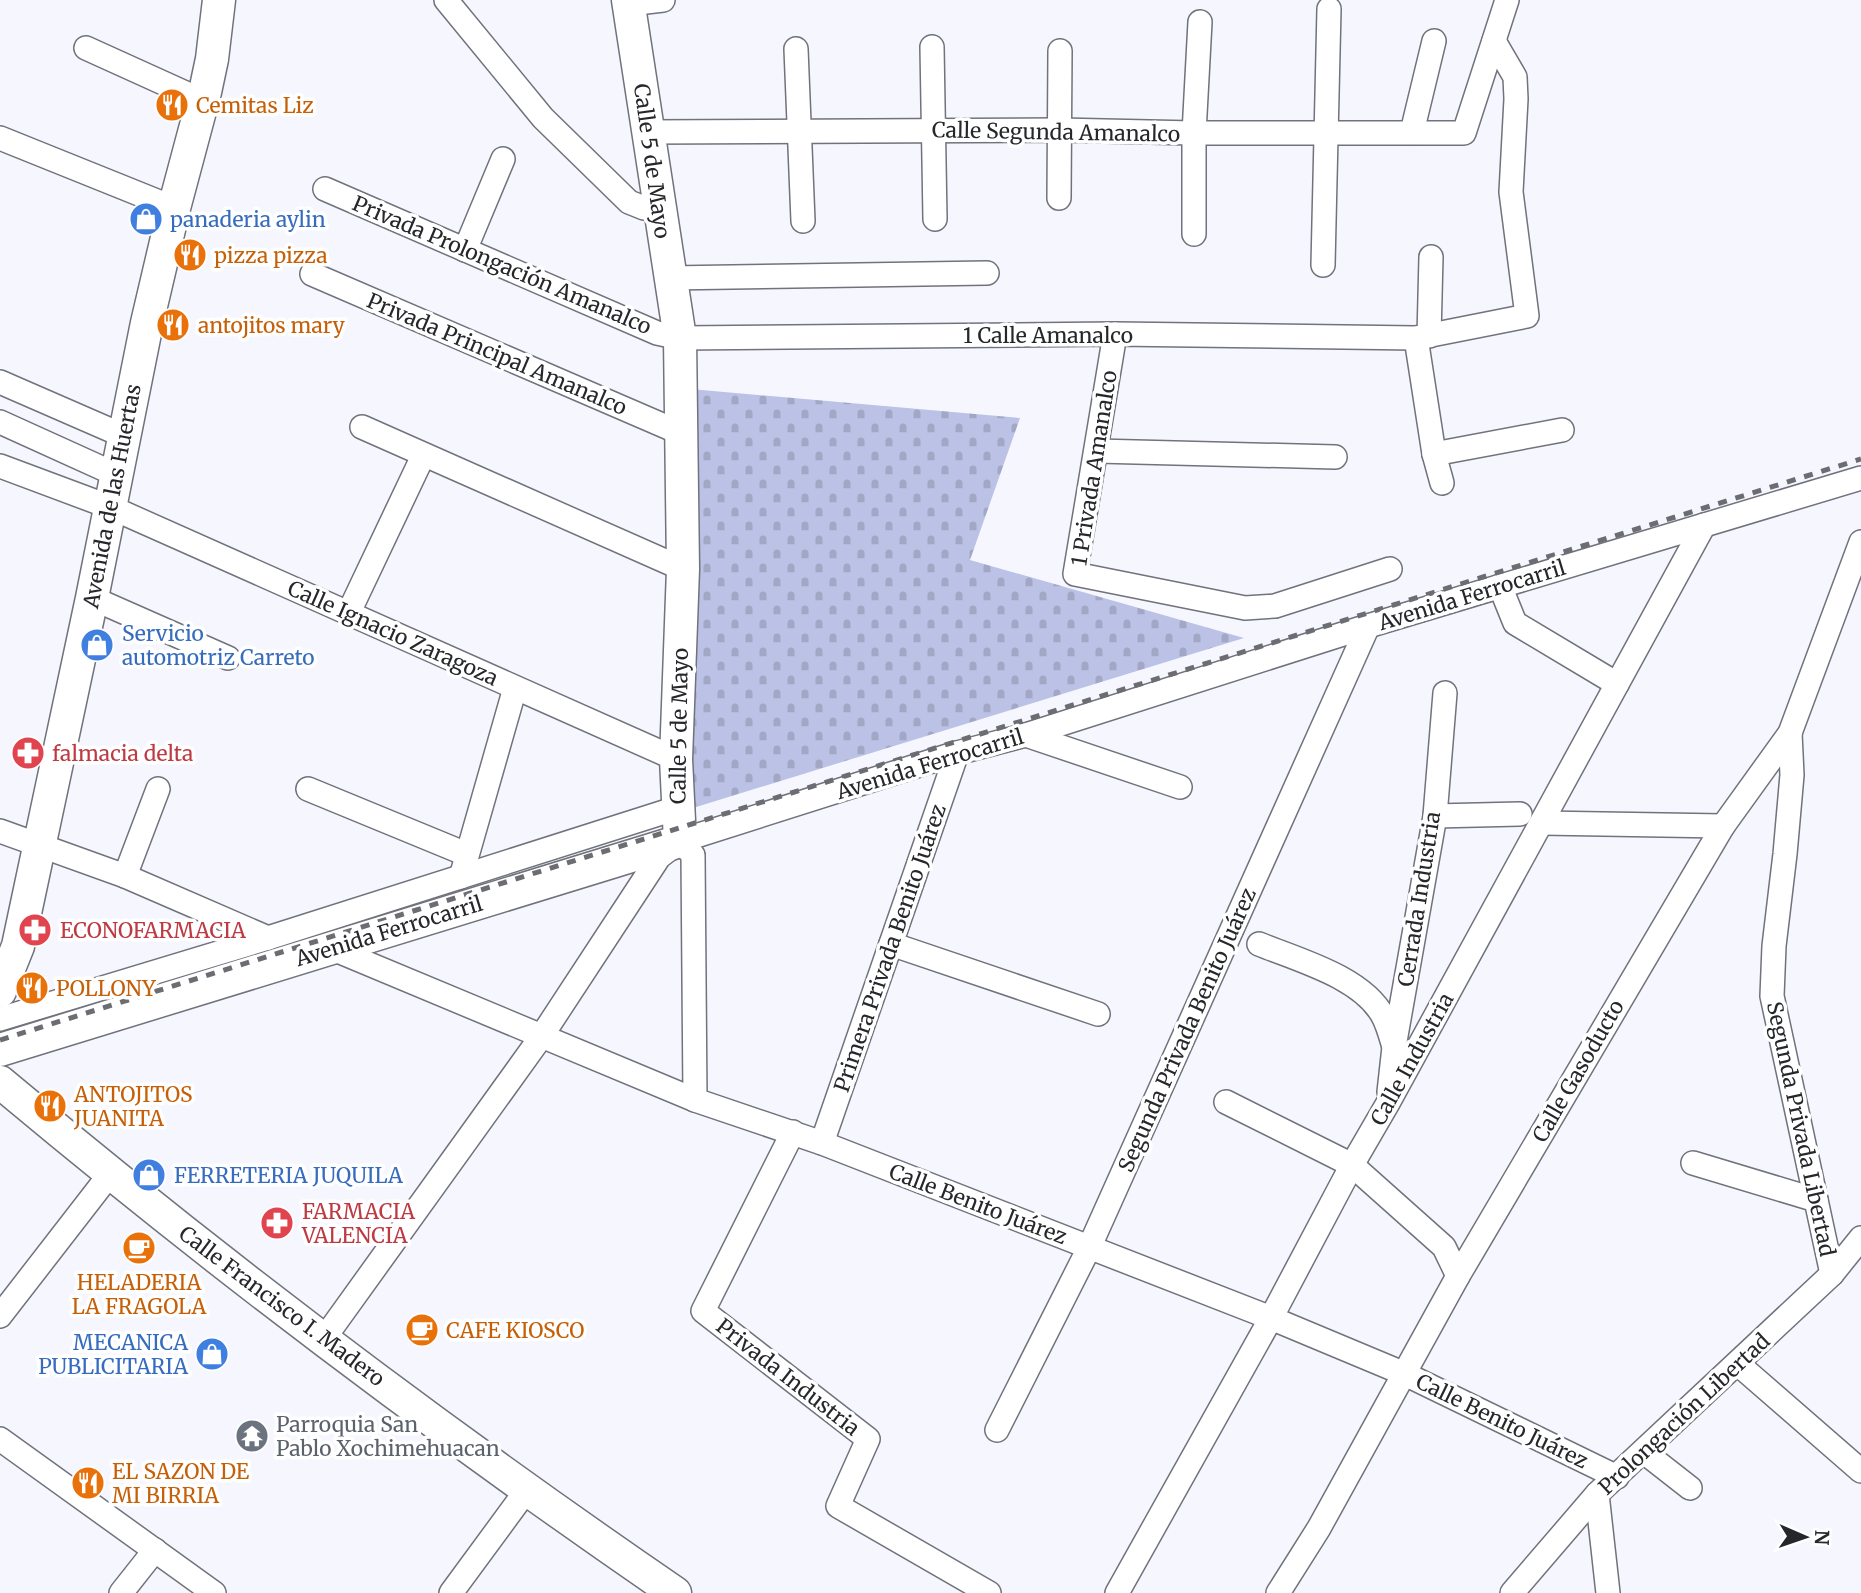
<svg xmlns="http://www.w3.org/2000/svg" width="1861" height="1593" font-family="Merriweather,serif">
<defs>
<pattern id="cemetery-stones" width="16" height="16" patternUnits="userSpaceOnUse" patternTransform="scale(1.75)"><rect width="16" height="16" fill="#bbc2e6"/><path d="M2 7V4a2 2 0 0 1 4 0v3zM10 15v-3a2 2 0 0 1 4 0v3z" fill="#a1a7c5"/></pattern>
</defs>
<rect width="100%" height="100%" fill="#f6f7fe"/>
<path fill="url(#cemetery-stones)" d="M690,389L1020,418L970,560L1244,638L693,808Z"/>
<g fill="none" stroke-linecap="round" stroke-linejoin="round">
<defs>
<g id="street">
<path d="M446,0L543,118L629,202L644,208H659"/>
<path d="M629,4L663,0"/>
<path d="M932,47L935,219"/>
<path d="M86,48L203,101"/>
<path d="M796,49L803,221"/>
<path d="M648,132L1060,130L1194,133H1464L1507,0"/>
<path d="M1412,132L1434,41"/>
<path d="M0,138L174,208"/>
<path d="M325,189L657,333L680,338L1115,334L1416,338L1527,316L1511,192L1516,99L1515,77L1494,41"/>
<path d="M1059,198L1060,51"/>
<path d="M1194,234V133L1200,22"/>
<path d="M465,250L503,159"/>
<path d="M1323,265L1329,9"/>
<path d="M312,274L683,434"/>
<path d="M669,278L987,273"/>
<path d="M1115,334L1075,574L1245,608L1275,606L1390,569"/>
<path d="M1429,336L1431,257"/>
<path d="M1416,338L1434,454L1442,483"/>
<path d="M0,382L124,436"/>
<path d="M0,422L117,475"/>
<path d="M362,427L683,569"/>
<path d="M1097,451L1335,457"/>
<path d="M1434,454L1562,430"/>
<path d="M0,466L110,507L676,759"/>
<path d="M1500,586L1515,623L1617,684"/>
<path d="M92,598L228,658"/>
<path d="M349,612L423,456"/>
<path d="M1790,733L1792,775L1785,854L1774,946L1772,996L1832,1274"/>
<path d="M1026,735L1180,787"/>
<path d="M308,789L466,854"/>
<path d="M1435,816L1520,814"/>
<path d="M1542,823L1723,826"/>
<path d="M0,831L125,876L268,938"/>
<path d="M680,841L693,855L695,1100"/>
<path d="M125,876L158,789"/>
<path d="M461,877L515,688"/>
<path d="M891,944L1098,1014"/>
<path d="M1259,944C1298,960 1362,977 1383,1016C1388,1025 1391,1037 1394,1047"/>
<path d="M333,949L695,1100L822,1143L1271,1318L1405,1374L1617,1477"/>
<path d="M0,1019L268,938L677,808"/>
<path d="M1389,1092L1394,1047L1435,816L1445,693"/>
<path d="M1226,1102L1352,1165L1444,1247L1458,1276"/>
<path d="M793,1132L703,1311L868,1439L838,1506L989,1593"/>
<path d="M822,1143L957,753"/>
<path d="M1693,1163L1816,1200"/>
<path d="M0,1316L110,1174"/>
<path d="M323,1340L541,1037L659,857L680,841L957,753L1026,735L1368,626L1861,478"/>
<path d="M1738,1364L1861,1471"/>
<path d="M997,1430L1089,1248L1368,626"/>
<path d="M0,1439L214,1593"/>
<path d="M1644,1452L1690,1488"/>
<path d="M1597,1494L1608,1593"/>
<path d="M121,1593L155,1550"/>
<path d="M451,1593L526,1491"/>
<path d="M1117,1593L1271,1318L1352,1165L1388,1103L1704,525"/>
<path d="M1278,1593L1319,1528L1458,1276L1723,826L1790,733L1861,542"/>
<path d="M1512,1593L1597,1494L1832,1274L1861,1238"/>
</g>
<g id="secondary">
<path d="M0,991L18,946L92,598L147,323L174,208L205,92L212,59L219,0"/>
<path d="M0,1050L680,841L676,759L683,569L680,338L628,0"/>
<path d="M0,1082C216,1263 442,1433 675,1593"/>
</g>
</defs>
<use href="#street" stroke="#70727c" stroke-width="26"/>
<use href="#secondary" stroke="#70727c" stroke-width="35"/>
<use href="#street" stroke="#fff" stroke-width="23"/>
<use href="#secondary" stroke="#fff" stroke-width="32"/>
<path stroke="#6c6d72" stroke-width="5" stroke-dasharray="9 9" stroke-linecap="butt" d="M0,1040L1861,459"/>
</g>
<defs>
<symbol id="restaurant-disc" viewBox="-11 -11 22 22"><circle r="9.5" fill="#e8710a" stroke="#fff"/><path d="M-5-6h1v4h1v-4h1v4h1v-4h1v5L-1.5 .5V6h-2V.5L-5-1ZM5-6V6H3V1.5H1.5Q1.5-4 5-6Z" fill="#fff"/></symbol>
<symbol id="shop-disc" viewBox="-11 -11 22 22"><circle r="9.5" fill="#3f7fe0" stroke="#fff"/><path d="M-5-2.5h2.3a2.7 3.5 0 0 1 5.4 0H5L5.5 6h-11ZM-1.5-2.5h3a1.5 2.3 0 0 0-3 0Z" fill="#fff"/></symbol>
<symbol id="pharmacy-disc" viewBox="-11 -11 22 22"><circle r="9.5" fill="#e0444e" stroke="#fff"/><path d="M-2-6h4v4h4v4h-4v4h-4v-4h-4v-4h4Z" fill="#fff"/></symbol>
<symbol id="cafe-disc" viewBox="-11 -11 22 22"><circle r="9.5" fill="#e8710a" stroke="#fff"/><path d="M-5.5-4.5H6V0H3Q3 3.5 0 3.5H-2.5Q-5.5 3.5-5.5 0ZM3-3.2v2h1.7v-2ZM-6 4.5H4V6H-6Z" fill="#fff"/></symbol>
<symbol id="temple-disc" viewBox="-11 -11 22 22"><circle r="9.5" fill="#6b7280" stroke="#fff"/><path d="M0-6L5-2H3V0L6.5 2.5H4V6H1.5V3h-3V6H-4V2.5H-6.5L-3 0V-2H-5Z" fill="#fff"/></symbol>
</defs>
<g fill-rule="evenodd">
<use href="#restaurant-disc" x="153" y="86" width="38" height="38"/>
<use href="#shop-disc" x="127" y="200" width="38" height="38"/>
<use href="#restaurant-disc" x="171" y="236" width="38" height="38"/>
<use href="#restaurant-disc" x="154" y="306" width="38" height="38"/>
<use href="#shop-disc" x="78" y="626" width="38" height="38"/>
<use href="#pharmacy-disc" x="9" y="734" width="38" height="38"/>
<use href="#pharmacy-disc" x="16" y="911" width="38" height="38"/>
<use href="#restaurant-disc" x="13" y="969" width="38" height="38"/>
<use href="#restaurant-disc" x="31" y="1087" width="38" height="38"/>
<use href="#shop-disc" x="130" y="1156" width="38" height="38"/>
<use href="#pharmacy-disc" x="258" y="1204" width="38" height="38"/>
<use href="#cafe-disc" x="120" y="1229" width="38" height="38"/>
<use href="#cafe-disc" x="403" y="1311" width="38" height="38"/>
<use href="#shop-disc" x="193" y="1335" width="38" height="38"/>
<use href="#temple-disc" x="233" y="1417" width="38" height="38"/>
<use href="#restaurant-disc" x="69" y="1464" width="38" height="38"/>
</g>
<g text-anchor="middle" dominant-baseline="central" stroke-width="7" stroke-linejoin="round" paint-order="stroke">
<g font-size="21" fill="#c56008" stroke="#fff" text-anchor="start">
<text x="196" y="105">Cemitas Liz</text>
<text x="214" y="255">pizza pizza</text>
<text x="198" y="325">antojitos mary</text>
<text x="56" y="988">POLLONY</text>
<text x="74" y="1094">ANTOJITOS<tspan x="74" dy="24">JUANITA</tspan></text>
<text x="139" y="1282" text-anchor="middle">HELADERIA<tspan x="139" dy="24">LA FRAGOLA</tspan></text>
<text x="446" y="1330">CAFE KIOSCO</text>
<text x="112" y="1471">EL SAZON DE<tspan x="112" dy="24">MI BIRRIA</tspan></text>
</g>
<g font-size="21" fill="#26272b" stroke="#fff">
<text transform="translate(1056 132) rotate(1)">Calle Segunda Amanalco</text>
<text transform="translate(652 161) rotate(82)">Calle 5 de Mayo</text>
<text transform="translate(502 265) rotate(23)">Privada Prolongación Amanalco</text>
<text x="1048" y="335">1 Calle Amanalco</text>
<text transform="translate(497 354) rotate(23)">Privada Principal Amanalco</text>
<text transform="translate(1094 468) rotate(-81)">1 Privada Amanalco</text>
<text transform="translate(112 496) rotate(-79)">Avenida de las Huertas</text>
<text transform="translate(1472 595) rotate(-17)">Avenida Ferrocarril</text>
<text transform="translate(393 633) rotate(24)">Calle Ignacio Zaragoza</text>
<text transform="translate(679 726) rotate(-89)">Calle 5 de Mayo</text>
<text transform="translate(930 764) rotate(-17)">Avenida Ferrocarril</text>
<text transform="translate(1419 899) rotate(-81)">Cerrada Industria</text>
<text transform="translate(389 931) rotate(-17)">Avenida Ferrocarril</text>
<text transform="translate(890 948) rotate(-71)">Primera Privada Benito Juárez</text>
<text transform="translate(1187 1030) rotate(-66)">Segunda Privada Benito Juárez</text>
<text transform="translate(1412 1059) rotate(-61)">Calle Industria</text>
<text transform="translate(1578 1071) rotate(-60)">Calle Gasoducto</text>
<text transform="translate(1801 1129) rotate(78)">Segunda Privada Libertad</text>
<text transform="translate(978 1204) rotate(21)">Calle Benito Juárez</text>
<text transform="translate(282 1306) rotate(37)">Calle Francisco I. Madero</text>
<text transform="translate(788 1377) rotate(38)">Privada Industria</text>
<text transform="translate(1684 1414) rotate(-43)">Prolongación Libertad</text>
<text transform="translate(1502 1421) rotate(26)">Calle Benito Juárez</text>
</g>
<g font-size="21" fill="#366cbe" stroke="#fff" text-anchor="start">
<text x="170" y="219">panaderia aylin</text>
<text x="122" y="633">Servicio<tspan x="122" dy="24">automotriz Carreto</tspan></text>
<text x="174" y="1175">FERRETERIA JUQUILA</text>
<text x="188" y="1342" text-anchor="end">MECANICA<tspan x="188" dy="24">PUBLICITARIA</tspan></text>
</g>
<g font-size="21" fill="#be3a42" stroke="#fff" text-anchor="start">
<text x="52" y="753">falmacia delta</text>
<text x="60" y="930">ECONOFARMACIA</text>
<text x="302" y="1211">FARMACIA<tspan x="302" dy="24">VALENCIA</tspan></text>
</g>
<g font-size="21" fill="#5b616d" stroke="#fff" text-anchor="start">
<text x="276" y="1424">Parroquia San<tspan x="276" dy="24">Pablo Xochimehuacan</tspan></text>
</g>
</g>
<g transform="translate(1805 1537) rotate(92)" stroke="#ffffff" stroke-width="5" paint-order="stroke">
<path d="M0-5L12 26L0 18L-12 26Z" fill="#26272b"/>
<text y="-10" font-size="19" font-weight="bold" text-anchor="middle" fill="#26272b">N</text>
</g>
</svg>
